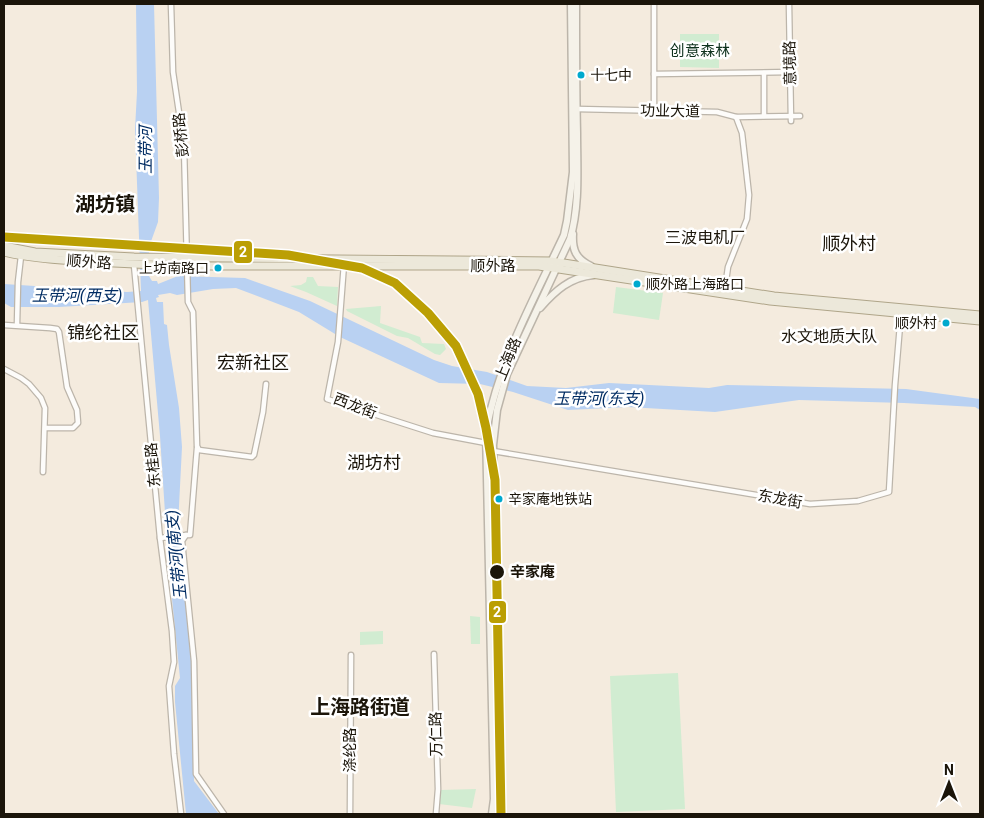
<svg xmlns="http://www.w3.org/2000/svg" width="984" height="818" font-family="Roboto,'Noto Sans SC',sans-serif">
<rect width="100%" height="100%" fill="#f4ebde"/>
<g fill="#d1ecd1">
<path d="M680,34H719V68L680,67Z"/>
<path d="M307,277H313L318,286L338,287L337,306L306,292L290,286L301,285L306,282Z"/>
<path d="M616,287L663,293L659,320L613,313Z"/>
<path d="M381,306L380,323L420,337L422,343L444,344L446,349L440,355L435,354L408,338L397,336L347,311L346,309Z"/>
<path d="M470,616L480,617V644H471Z"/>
<path d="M383,631V644L360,645V632Z"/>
<path d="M678,673L685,809L616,812L610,676Z"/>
<path d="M476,789L472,808L439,804L440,790Z"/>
</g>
<path fill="#b9d1f2" d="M136,4H154L159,198L158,222L149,247V276L152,281H157L158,284L178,276L245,278L310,301L434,360L452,366L487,372L527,386L566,388L609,383L709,388L727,385L906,389L980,399V410L975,407L904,403L799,400L715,412L628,407L568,410L513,392L480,384L439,383L340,337L299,312L236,288L213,289L177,295L170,293L158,295L159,297L156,298L157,302H163L164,324L167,325L169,345L179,408L182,447L178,526L192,647L194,781L219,814H186L175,702V686L180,678L168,559L160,436L148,300L142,302L59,307H11L4,303V284L127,292L141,291L135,129L137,92Z"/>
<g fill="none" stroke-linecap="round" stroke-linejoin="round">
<defs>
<g id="street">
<path d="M171,4L173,72L184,146L188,302L193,312L197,446L199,450L252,457L254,455L263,412L266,384"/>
<path d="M654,4V111"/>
<path d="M789,4L791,121"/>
<path d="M654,74L790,72"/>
<path d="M577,109L717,112L736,117L800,116"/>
<path d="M764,116V73"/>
<path d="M344,264L338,342L327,399L433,433L486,443"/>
<path d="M134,265L160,538L172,631L174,662L169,686L174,754L181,814"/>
<path d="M725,288L728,267L747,219L749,195L742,133L736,117"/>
<path d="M4,325L50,328L57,329L59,332L67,387L77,410L78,423L73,428H45"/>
<path d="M17,325L18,282L21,256"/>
<path d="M4,369L21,378L29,384L41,398L45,408L43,472"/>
<path d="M197,448L190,535H186L182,541L194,661L196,774L224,814"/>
<path d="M493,451L810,504L858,501L889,492L895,385L901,313"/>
<path d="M160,538L186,535"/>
<path d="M434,654L438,789L436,814"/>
<path d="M350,814L351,655"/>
</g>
<g id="secondary">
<path d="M573,234C572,250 576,259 591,266"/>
<path d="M540,308C555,291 570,277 594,275"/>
<path d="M492,814L494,799L486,431C499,361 534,299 564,235L567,221L573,172L571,4"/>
<path d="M500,814V733L493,445L497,410L507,374L570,239C580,206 577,168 577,133C576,90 576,47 576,4"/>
</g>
<g id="primary">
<path d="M4,246L35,252L134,257L551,261L774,296L980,315"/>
<path d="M4,252C27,258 50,259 73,261C111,263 149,265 187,266H539L770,301L980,321"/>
</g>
</defs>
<use href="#street" stroke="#bcb5aa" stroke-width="7"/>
<use href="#secondary" stroke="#bcb5aa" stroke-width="9"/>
<use href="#primary" stroke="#afa589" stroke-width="9"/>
<use href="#street" stroke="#fdfcfa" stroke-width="4.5"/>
<use href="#secondary" stroke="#f5f2e9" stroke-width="6"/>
<use href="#primary" stroke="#ece8da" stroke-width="7"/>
<defs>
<path id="metro-1" d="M4,237L288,255L362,268L395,283L428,313L456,346L478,394L486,428L495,480L501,814"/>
</defs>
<use href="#metro-1" stroke="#fff" stroke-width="12"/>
<use href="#metro-1" stroke="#bb9f04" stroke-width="9"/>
</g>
<g fill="#00a9ce" stroke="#fff" stroke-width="2">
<circle cx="581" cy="75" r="4.5"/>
<circle cx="218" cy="268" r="4.5"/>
<circle cx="637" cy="284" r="4.5"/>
<circle cx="946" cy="323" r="4.5"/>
<circle cx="499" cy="499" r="4.5"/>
</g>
<circle fill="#1b150a" stroke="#fff" stroke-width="2" cx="497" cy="572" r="8"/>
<g text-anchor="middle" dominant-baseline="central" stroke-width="5" stroke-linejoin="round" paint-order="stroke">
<g font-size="14" fill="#1b150a" stroke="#fff" text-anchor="start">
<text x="590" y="75">十七中</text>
<text x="209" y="268" text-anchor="end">上坊南路口</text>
<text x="646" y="284">顺外路上海路口</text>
<text x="937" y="323" text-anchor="end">顺外村</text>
<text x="508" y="499">辛家庵地铁站</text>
</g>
<g font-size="15" fill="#0e311d" stroke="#fff">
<text x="700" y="51">创意森林</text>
</g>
<g font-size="15" fill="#1b150a" stroke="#fff">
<text transform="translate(790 63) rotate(-91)">意境路</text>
<text transform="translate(670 111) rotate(1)">功业大道</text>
<text transform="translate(181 135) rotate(-96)">彭桥路</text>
<text transform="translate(89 262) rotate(4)">顺外路</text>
<text x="493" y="266">顺外路</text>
<text transform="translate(508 359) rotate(-68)">上海路</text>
<text transform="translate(355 406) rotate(21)">西龙街</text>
<text transform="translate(153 465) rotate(-95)">东桂路</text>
<text transform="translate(780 499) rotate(10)">东龙街</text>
<text transform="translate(436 734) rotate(-91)">万仁路</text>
<text transform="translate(350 750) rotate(-90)">涤纶路</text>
</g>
<g font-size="15" font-weight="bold" fill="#1b150a" stroke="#fff" text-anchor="start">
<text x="510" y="572">辛家庵</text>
</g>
<g font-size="16" font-style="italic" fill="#002c63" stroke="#fff">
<text transform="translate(145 150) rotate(-90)">玉带河</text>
<text x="77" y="295">玉带河(西支)</text>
<text x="599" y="398">玉带河(东支)</text>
<text transform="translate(176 555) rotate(-96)">玉带河(南支)</text>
</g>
<g font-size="16" fill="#1b150a" stroke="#fff">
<text x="705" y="237">三波电机厂</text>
<text x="829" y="336">水文地质大队</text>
</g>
<g font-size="18" fill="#1b150a" stroke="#fff">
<text x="849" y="243">顺外村</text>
<text x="103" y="332">锦纶社区</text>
<text x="253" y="362">宏新社区</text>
<text x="374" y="462">湖坊村</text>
</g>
<g font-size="20" font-weight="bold" fill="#1b150a" stroke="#fff">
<text x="105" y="204">湖坊镇</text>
<text x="360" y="707">上海路街道</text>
</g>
</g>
<g stroke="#fff" stroke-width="2">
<rect x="233" y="240" width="20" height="24" rx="5" fill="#bb9f04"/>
<rect x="488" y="600" width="19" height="24" rx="5" fill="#bb9f04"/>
</g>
<g font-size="14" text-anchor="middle" font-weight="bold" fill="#fff">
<text x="243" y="257">2</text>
<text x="497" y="617">2</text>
</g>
<rect width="984" height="818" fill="none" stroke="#1b150a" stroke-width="10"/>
<g transform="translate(949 783)" stroke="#ffffff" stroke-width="4" paint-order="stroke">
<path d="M0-4L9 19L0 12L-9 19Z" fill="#1b150a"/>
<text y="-8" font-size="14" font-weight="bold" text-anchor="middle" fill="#1b150a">N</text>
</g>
</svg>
